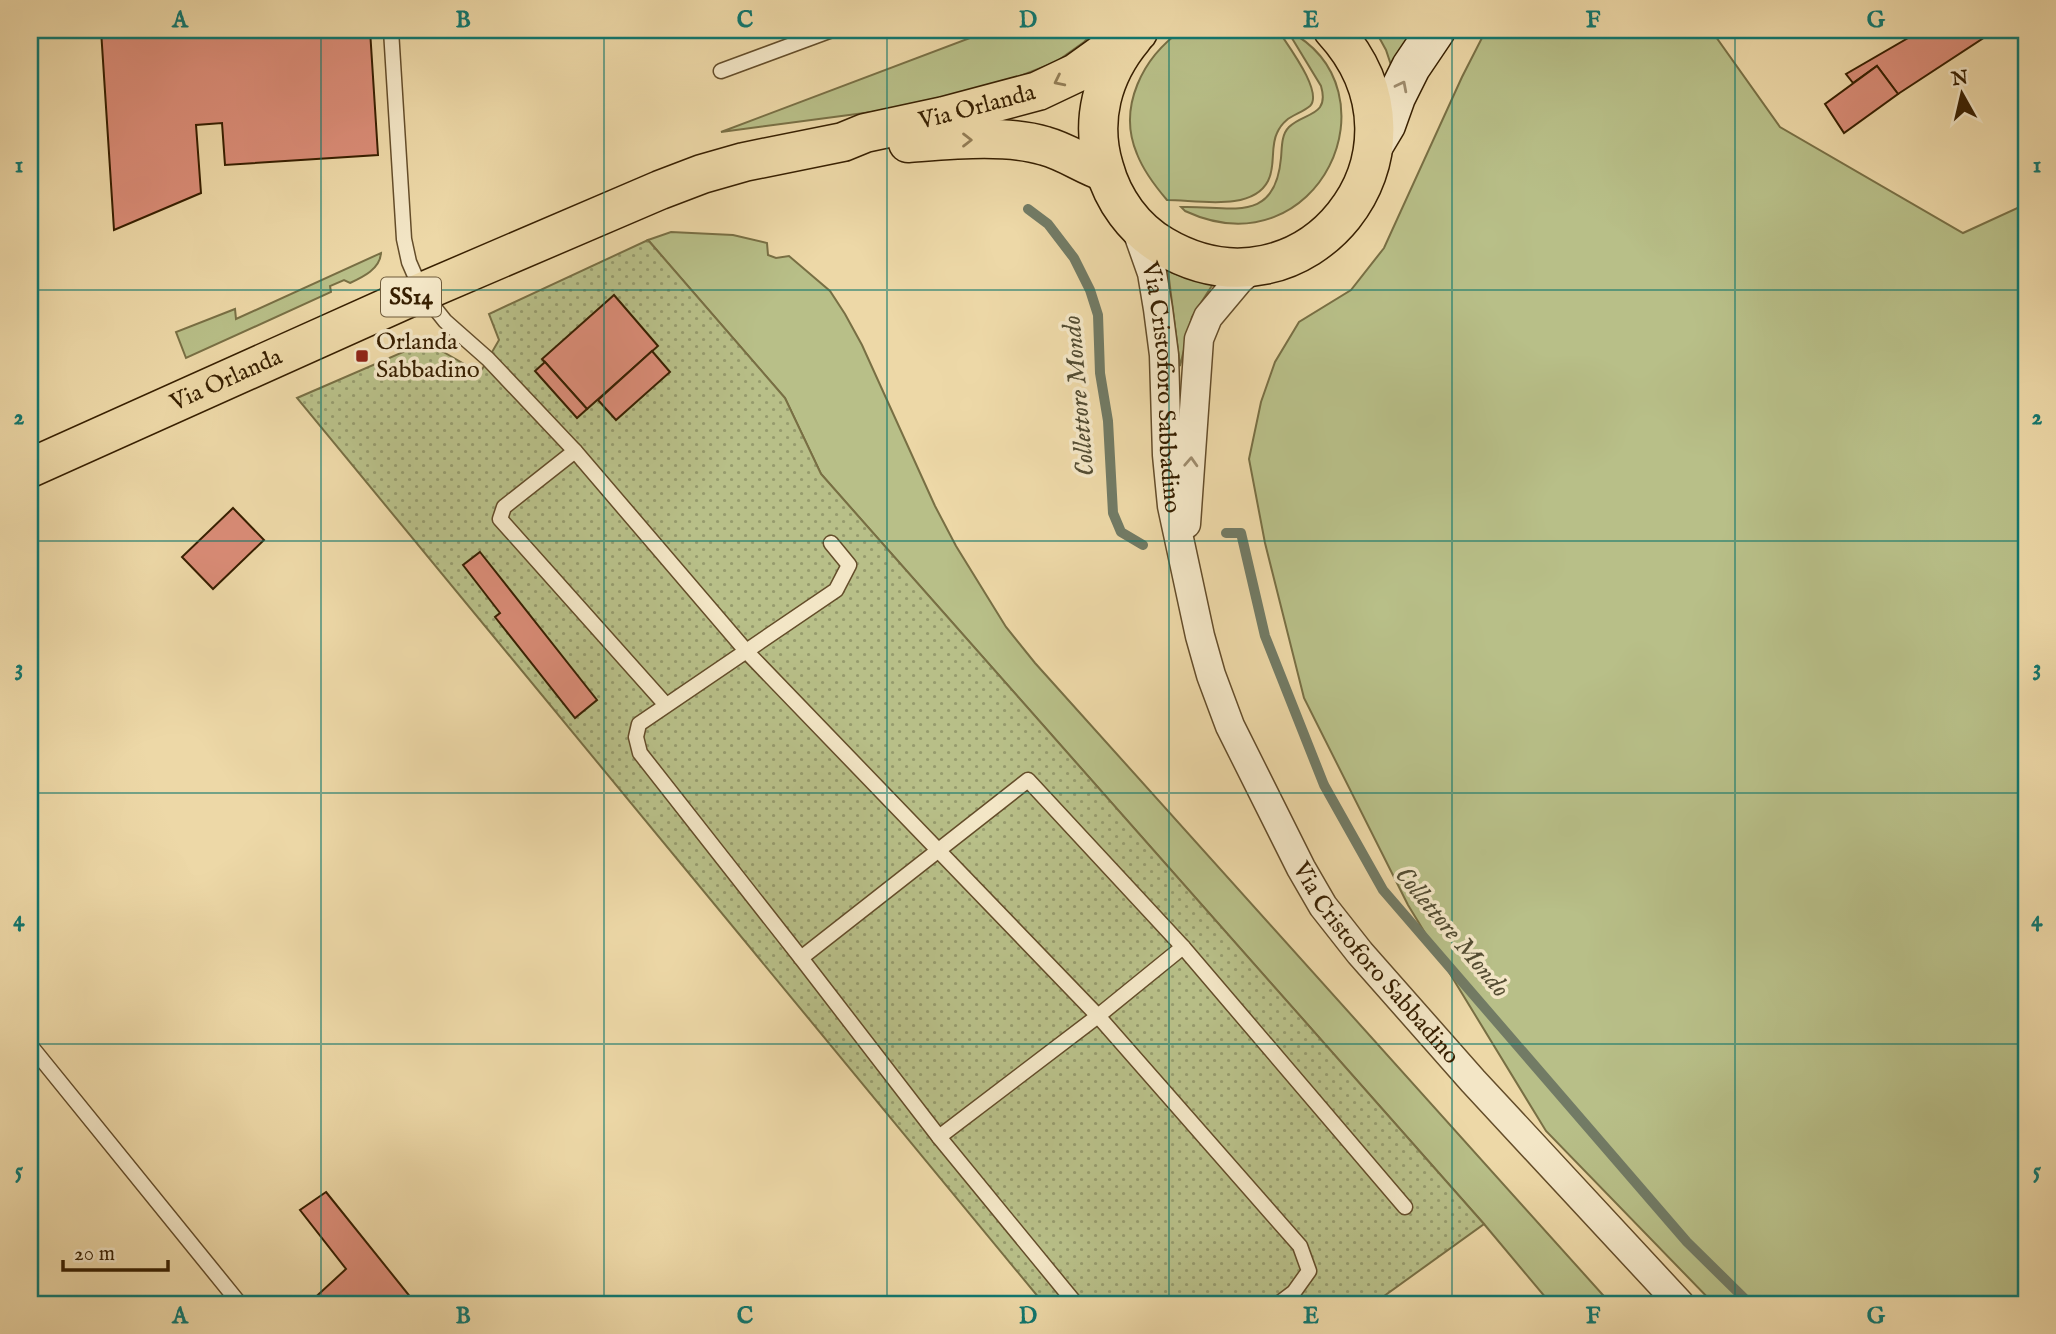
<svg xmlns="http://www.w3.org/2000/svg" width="2056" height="1334" font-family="'IM FELL English',serif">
<defs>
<pattern id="park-dots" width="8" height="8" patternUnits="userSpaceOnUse" patternTransform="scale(1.75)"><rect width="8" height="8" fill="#b8bf88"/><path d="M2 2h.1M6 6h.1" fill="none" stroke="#969b6d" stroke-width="1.8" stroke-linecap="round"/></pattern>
</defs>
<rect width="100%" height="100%" fill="#edd8a7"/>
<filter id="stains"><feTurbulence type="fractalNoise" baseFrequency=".00286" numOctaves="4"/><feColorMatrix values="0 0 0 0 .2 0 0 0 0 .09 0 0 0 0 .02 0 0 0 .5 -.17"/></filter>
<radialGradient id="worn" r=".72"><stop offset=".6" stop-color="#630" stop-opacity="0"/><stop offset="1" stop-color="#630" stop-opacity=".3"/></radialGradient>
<g fill="#b8bf88" stroke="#786f44" stroke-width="2">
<path d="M991,30H1096L1084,42L1056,62L1015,78L977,89L887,110L721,132Z"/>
<path d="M1182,30H1278C1286,43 1324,92 1310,106C1298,116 1285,115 1277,133C1270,147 1276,166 1268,181C1252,212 1197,200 1167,200C1155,186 1144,172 1137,154C1117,107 1143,57 1182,30Z"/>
<path d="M1287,30C1402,89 1319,273 1185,211L1181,207C1228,205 1275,226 1281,158C1282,148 1281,135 1289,127C1304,112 1330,117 1321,86Z"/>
<path d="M1375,30H1417L1392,68L1386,50Z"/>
<path d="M1486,30H1711L1780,127L1963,233L2026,204V1304H1714L1546,1131L1408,905L1304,698L1265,543L1249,459L1261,402L1275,362L1299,322L1351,290L1384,248L1462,77Z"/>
<path d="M671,232L733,235L767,243L768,255L776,258L789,256L830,291L845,314L862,345L935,506L956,546L1006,627L1035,663L1611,1304H1551L1484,1224L821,474L785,398L648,240Z"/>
<path d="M381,253C380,269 363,277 350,283L344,280L330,286L331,292L186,358L176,332L235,309L236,319Z"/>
<path d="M1168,271L1184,277L1213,284L1192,317L1180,366Z"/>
</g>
<path fill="url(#park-dots)" stroke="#786f44" stroke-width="2" d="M648,240L785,398L821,474L1484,1224L1373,1304H1044L297,398L426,342L480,373L499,340L489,314Z"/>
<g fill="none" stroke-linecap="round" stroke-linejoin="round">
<g stroke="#727b65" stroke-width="10">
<path d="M1028,209L1048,224L1074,258L1090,290L1098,315L1100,373L1108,421L1113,513L1121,532L1143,545"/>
<path d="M1226,533H1241L1265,636L1324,785L1383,890L1687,1242L1750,1304"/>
</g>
</g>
<g fill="#da8c77" stroke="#371f00" stroke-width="2">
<path d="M101,30H370L378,155L225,165L222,123L196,125L201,193L114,230Z"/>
<path d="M707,30H724L708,36Z"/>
<path d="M1922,30H1983L1988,35L1898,94L1877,66L1853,83L1846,74Z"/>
<path d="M1877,66L1898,94L1844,133L1825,104Z"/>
<path d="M614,295L658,346L587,409L542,359Z"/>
<path d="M652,351L670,372L616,420L598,400Z"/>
<path d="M545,362L587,409L577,418L535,371Z"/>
<path d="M233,508L264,540L213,589L182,557Z"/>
<path d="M480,552L597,700L575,718L495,617L500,613L463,565Z"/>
<path d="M326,1192L416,1304H308L346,1269L300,1210Z"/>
</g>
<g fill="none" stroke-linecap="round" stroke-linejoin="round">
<defs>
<g id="service">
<path d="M391,30L404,239L409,262L422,292L445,321L488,359L575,451L747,652L1098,1016L1300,1246L1309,1271L1294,1292L1278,1304"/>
<path d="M721,71L832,30"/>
<path d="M575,451L504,507L500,519L666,705"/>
<path d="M831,543L849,565L836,590L639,724L636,737L640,753L801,958L939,1137L1076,1304"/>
<path d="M801,958L1028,780L1183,947L1405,1207"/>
<path d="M30,1045L240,1304"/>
<path d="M939,1137L1098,1016L1183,947"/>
</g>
<g id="minor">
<path id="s1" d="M1135,225L1152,273L1158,309L1164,355L1167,455L1172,506L1200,636L1211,675L1230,726L1301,868L1323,906L1360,953L1473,1081L1680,1304"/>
<path d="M1186,524L1199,339L1208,317L1239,280L1254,267"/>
</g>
<path id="secondary" d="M1374,145L1386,125L1396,97L1411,67L1436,30"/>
<g id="primary">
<path d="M1133,38C1102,75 1090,121 1104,167C1113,200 1134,229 1163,246C1304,329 1447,154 1333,30"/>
<path d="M908,143C949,140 1006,134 1045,146C1067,152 1084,165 1105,172"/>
<path id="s2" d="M30,468L422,292L660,190L702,174L744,162L843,142L865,133L944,116L1038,91L1076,73L1115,45L1138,32"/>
</g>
</defs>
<use href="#service" stroke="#644d2a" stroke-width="17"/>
<use href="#minor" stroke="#644d2a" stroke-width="31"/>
<use href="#secondary" stroke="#371f00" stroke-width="41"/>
<use href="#primary" stroke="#371f00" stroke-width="41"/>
<use href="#service" stroke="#f3e6c6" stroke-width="14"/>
<use href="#minor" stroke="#f3e6c6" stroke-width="28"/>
<use href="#secondary" stroke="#f3e6c6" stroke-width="38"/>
<use href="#primary" stroke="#edd8a7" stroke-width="38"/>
</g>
<defs><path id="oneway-chevron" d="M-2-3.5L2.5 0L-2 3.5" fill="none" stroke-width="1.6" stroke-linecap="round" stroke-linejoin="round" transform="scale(1.75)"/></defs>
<g stroke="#927c54">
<use href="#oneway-chevron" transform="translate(1059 81) rotate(154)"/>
<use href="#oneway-chevron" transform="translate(967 140)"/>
</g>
<g stroke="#9e8c6d">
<use href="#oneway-chevron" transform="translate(1402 86) rotate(-63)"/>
<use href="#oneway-chevron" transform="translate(1191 462) rotate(-87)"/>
</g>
<path fill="none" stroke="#0f766e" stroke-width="2" stroke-opacity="0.55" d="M321,30V1304M604,30V1304M887,30V1304M1169,30V1304M1452,30V1304M1735,30V1304M30,290H2026M30,541H2026M30,793H2026M30,1044H2026"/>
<rect fill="#8f2418" stroke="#f3e6c6" stroke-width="2.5" x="355" y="349" width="14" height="14" rx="3.5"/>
<g text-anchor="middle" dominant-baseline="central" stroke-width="7" stroke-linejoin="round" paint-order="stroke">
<rect fill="#f3e6c6" stroke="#6f5b3b" stroke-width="2" x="381" y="277.5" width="60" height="39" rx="5"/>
<g font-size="23" font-weight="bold" fill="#371f00">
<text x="411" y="297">SS14</text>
</g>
<g font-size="24" fill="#371f00" stroke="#f3e6c6">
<text stroke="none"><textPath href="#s2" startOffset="1017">Via Orlanda</textPath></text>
<text stroke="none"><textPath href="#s2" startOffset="215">Via Orlanda</textPath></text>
<text stroke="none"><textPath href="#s1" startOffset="166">Via Cristoforo Sabbadino</textPath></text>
<text stroke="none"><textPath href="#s1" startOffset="793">Via Cristoforo Sabbadino</textPath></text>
</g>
<g font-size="24" fill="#371f00" stroke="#f3e6c6" text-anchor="start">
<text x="376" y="342">Orlanda<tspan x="376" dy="28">Sabbadino</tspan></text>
</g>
<g font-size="26" font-style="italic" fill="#544d33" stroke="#f3e6c6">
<text transform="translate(1079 396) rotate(-95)">Collettore Mondo</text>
<text transform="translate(1452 932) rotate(50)">Collettore Mondo</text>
</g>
</g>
<rect width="2056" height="1334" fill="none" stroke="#edd8a7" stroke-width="77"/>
<g transform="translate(1962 94) rotate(352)" stroke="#f3e6c6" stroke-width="5" paint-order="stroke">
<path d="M0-5L12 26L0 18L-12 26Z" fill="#371f00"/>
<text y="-10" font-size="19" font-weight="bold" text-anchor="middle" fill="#371f00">N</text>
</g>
<path d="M63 1260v10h105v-10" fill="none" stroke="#371f00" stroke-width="3.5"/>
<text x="74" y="1260" font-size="21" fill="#371f00" stroke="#f3e6c6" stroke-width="5" paint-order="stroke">20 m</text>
<rect x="38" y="38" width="1980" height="1258" fill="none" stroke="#0f766e" stroke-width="2.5"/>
<g font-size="23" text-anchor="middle" font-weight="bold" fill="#0f766e">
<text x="180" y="27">A</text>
<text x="463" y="27">B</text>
<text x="745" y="27">C</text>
<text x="1028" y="27">D</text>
<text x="1311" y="27">E</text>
<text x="1593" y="27">F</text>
<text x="1876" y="27">G</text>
<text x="19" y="172">1</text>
<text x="2037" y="172">1</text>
<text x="19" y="424">2</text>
<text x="2037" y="424">2</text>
<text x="19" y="675">3</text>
<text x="2037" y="675">3</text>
<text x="19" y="926">4</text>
<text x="2037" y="926">4</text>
<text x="19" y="1178">5</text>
<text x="2037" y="1178">5</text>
<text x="180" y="1323">A</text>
<text x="463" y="1323">B</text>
<text x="745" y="1323">C</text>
<text x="1028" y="1323">D</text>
<text x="1311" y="1323">E</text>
<text x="1593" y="1323">F</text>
<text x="1876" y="1323">G</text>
</g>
<rect width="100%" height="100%" filter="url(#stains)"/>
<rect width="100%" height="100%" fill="url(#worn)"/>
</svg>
